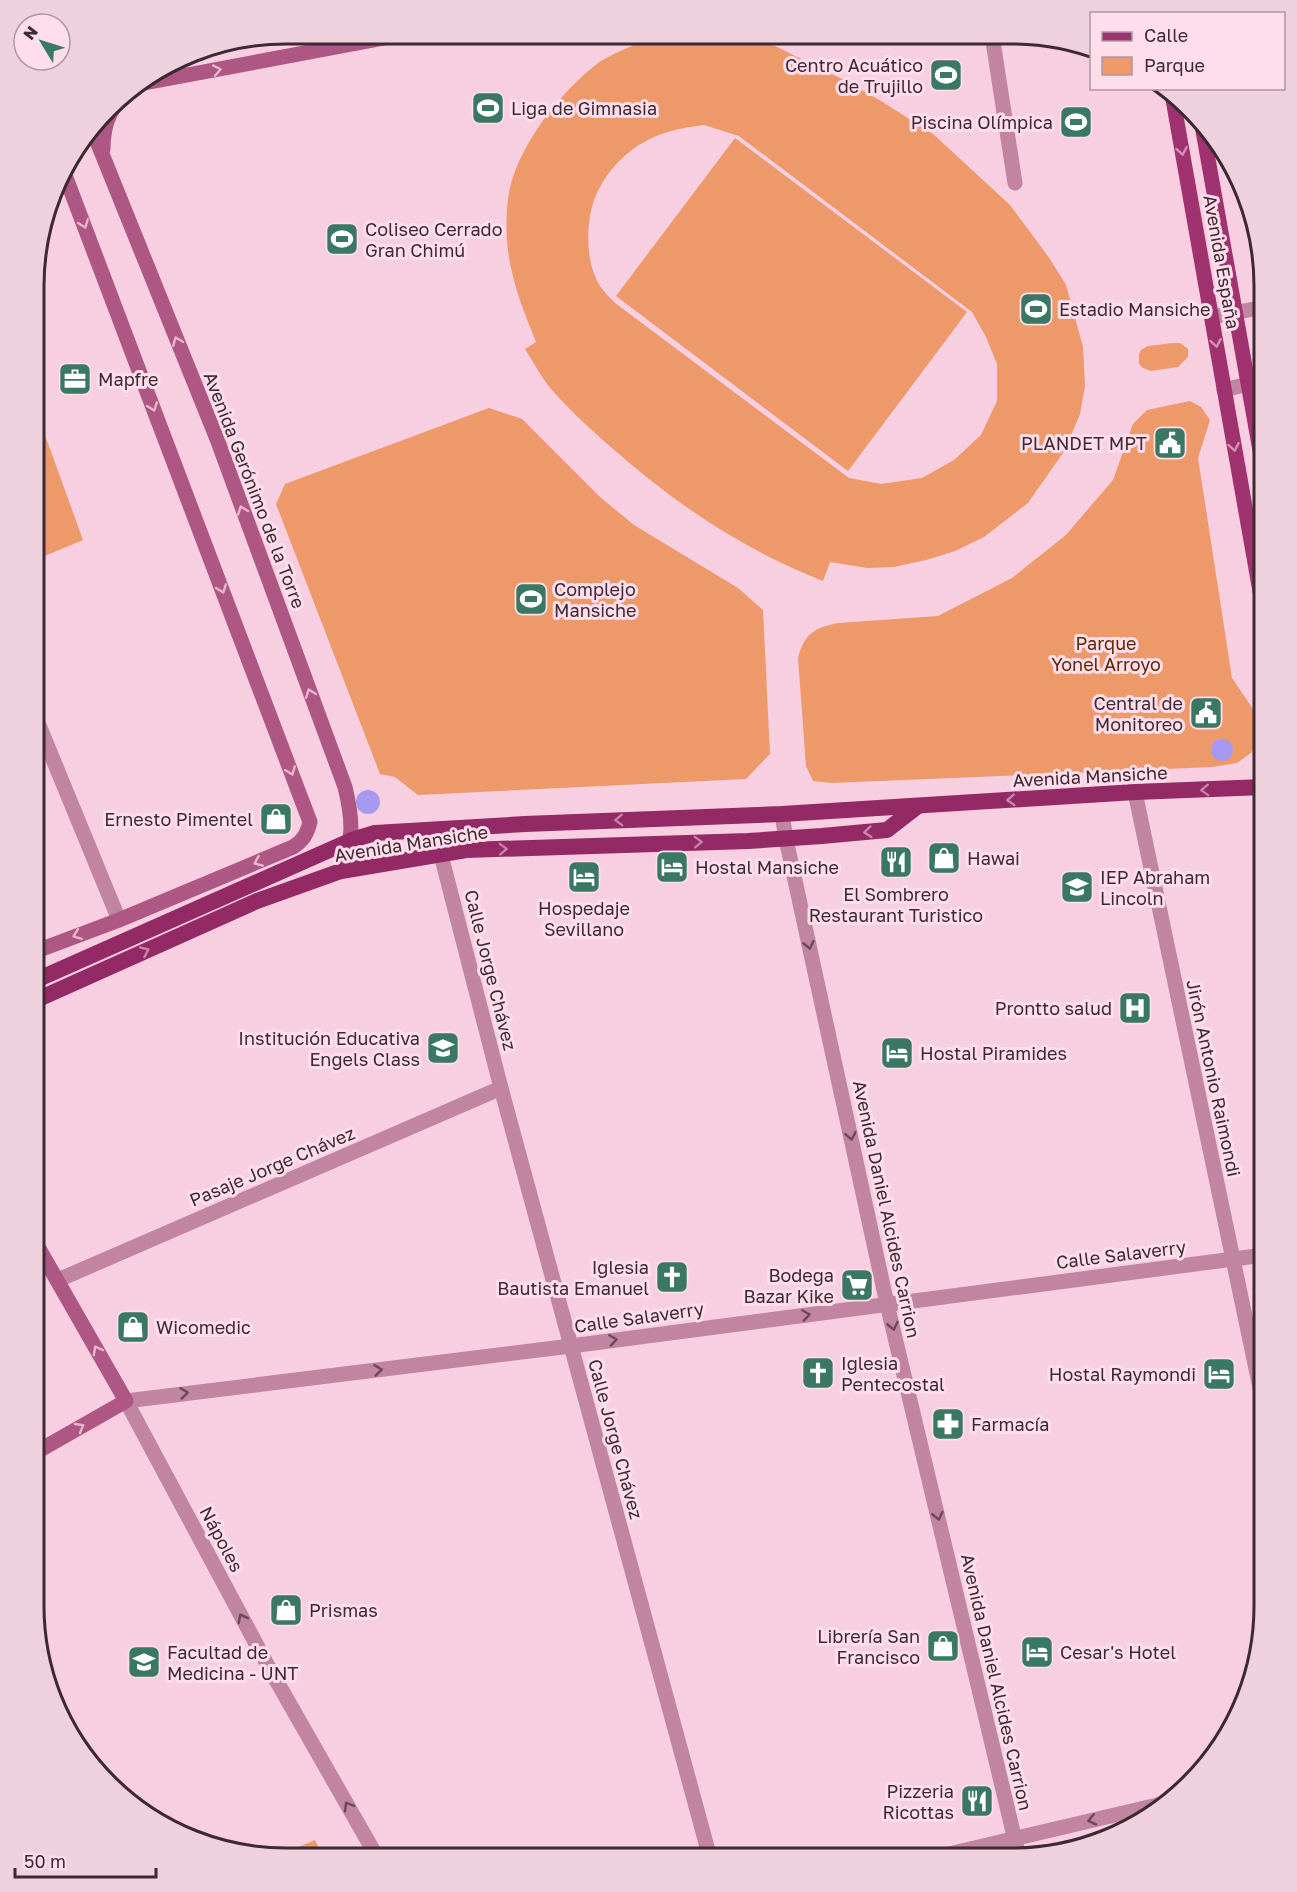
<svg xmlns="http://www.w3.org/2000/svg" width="1297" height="1892" font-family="'Golos Text',sans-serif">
<rect width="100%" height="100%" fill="#f8cee1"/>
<g fill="#ee9969" fill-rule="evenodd">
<path d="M664,34H726L775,46L842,79L881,101L933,134L1010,205L1050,259L1066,285L1083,347L1085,386L1080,414L1065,450L1028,503L984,537L955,551L926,560L894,567L867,568L830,562L823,581C742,549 677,505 612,448C589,428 566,407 547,384C539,373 532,360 525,349L536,342C527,319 517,296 512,272C505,246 504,202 513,177C527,136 560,94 593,67C610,53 644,41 664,34ZM704,125L739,136L972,312L986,337L997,364V401L981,435L954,460L922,478L881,484L849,478L615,303C610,298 604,292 600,286C584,261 585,214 599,189C608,171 622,156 639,145C660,132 680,128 704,125Z"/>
<path d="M735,138L967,312L848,471L616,296Z"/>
<path d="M1264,322V355L1262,354L1254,341L1259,326Z"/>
<path d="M1173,343H1180L1188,349V357L1178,367L1151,371L1143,368L1139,364V354L1141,350L1148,346Z"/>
<path d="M1190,401L1201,407L1210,420L1198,458L1232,678L1257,715L1258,738L1252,752L1237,763L1212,767L832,783L813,781L806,766L798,658C804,634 815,627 839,623L938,616L1012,578L1066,535L1113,480L1133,424L1147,410Z"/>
<path d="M489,408L522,419L600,497L634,525L738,588L763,610L770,754L746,779L418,795L395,777L380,774L276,504L285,484Z"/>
<path d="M41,424L83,540L35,560V427Z"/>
<path d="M1264,1268V1320L1257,1269Z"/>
<path d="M34,1294L38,1305L42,1377L33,1406Z"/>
<path d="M315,1840L323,1857H275Z"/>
</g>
<g fill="#a699f0">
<circle cx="1222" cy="750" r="11"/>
<circle cx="368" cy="802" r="12"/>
</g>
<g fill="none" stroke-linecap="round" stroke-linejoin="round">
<path stroke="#c184a1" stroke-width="15" d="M992,35L1015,183"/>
<g stroke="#c184a1" stroke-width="15">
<path d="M1212,317L1264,307"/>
<path d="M1224,390L1264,380"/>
<path d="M34,713L119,920"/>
<path d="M1135,792L1264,1407"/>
<path d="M441,855L501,1088L710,1858"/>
<path d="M58,1280L501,1088"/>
<path d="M377,1857L268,1666L126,1401L571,1346L1264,1255"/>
</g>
<g stroke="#c184a1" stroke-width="15">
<path d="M782,814L786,839L887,1304L1019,1857"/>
<path d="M928,1859L1170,1802"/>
</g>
<g stroke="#af5784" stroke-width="15">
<path d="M139,84L411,33"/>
<path d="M92,129L217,439L345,787C353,820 354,840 341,871"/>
<path d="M103,149C103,121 112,103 135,86"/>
<path d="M34,952L119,920L293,847C303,841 307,834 310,822L63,170"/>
<path d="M33,1454L126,1401L34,1240"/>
</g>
<g stroke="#a0326f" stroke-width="15">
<path d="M1172,94L1264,614"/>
<path d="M1203,131L1264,473"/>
</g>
<g stroke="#932965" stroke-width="16">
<path d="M34,981L352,840L375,833L525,824L782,814L1135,792L1264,787"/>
<path d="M34,1001L257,901L341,871L466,850L748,841L822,836L887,830L918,806"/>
</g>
</g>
<defs><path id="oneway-chevron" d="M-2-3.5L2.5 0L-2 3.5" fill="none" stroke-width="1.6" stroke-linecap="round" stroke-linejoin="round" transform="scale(1.5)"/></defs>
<g stroke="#e7b6cd">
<use href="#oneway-chevron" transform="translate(217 70) rotate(-11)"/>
<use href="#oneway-chevron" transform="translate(84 224) rotate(69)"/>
<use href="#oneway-chevron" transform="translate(177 341) rotate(-112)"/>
<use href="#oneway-chevron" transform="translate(153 407) rotate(69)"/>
<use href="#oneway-chevron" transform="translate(242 510) rotate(-110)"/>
<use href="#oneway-chevron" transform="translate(222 589) rotate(69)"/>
<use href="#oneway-chevron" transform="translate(310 693) rotate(-110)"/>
<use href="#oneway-chevron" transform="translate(291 771) rotate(69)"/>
<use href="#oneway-chevron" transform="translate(258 862) rotate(157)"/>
<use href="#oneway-chevron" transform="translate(77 935) rotate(159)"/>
<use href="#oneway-chevron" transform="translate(97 1350) rotate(-119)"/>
<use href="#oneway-chevron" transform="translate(80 1427) rotate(-30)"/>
</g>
<g stroke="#d491b4">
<use href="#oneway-chevron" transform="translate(1182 151) rotate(80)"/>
<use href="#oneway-chevron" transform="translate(1216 343) rotate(80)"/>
<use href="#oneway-chevron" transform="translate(1234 447) rotate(80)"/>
</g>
<g stroke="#c984a8">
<use href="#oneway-chevron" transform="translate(1205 790) rotate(178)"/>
<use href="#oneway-chevron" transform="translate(1011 800) rotate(176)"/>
<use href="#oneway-chevron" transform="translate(619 820) rotate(178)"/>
<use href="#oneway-chevron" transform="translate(868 832) rotate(174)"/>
<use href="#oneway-chevron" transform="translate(698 842) rotate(-2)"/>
<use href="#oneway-chevron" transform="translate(503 849) rotate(-2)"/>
<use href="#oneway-chevron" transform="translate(145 951) rotate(-24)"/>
</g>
<g stroke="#6b4959">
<use href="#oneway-chevron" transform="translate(809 945) rotate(78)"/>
<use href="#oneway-chevron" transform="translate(851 1136) rotate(78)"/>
<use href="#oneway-chevron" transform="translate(806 1315) rotate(-8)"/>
<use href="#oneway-chevron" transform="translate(893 1326) rotate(77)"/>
<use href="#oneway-chevron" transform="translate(613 1340) rotate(-8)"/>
<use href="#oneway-chevron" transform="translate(378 1370) rotate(-7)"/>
<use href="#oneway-chevron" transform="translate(184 1393) rotate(-7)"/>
<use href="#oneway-chevron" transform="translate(938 1516) rotate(77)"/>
<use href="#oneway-chevron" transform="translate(242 1618) rotate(-118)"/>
<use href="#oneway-chevron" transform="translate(348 1806) rotate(-120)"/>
<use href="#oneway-chevron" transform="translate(1092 1820) rotate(167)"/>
</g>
<defs>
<symbol id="stadium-square" viewBox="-11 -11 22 22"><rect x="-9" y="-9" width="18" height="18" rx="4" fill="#3a7864" stroke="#ffdeec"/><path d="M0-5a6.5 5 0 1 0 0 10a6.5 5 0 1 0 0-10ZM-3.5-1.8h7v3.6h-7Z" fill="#fff"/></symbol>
<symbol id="office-square" viewBox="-11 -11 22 22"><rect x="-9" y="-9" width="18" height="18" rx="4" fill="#3a7864" stroke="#ffdeec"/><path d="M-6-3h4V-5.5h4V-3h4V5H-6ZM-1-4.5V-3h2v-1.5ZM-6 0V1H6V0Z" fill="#fff"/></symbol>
<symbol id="civic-square" viewBox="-11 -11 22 22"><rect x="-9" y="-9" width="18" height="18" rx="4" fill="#3a7864" stroke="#ffdeec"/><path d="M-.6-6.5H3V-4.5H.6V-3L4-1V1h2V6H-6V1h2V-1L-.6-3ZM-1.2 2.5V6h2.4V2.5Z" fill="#fff"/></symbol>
<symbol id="shop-square" viewBox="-11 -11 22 22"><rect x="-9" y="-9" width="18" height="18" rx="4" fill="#3a7864" stroke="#ffdeec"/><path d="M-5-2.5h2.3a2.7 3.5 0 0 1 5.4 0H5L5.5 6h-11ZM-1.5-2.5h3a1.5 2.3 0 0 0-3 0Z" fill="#fff"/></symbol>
<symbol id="restaurant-square" viewBox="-11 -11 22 22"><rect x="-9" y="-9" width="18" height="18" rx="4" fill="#3a7864" stroke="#ffdeec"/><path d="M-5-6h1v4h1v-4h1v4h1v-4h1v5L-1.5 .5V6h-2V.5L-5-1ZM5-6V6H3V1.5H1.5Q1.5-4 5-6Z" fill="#fff"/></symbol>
<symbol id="hotel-square" viewBox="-11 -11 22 22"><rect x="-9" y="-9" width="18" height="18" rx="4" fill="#3a7864" stroke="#ffdeec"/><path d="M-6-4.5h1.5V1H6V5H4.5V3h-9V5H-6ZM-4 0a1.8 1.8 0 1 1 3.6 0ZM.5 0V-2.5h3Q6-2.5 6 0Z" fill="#fff"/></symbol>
<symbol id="school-square" viewBox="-11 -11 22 22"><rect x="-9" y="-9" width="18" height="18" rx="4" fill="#3a7864" stroke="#ffdeec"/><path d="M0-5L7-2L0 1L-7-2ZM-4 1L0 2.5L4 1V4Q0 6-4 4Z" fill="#fff"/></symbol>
<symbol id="hospital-square" viewBox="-11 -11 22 22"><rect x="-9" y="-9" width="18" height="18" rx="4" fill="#3a7864" stroke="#ffdeec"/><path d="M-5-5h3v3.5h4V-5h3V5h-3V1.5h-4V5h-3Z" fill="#fff"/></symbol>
<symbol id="church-square" viewBox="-11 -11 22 22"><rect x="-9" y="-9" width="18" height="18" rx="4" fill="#3a7864" stroke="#ffdeec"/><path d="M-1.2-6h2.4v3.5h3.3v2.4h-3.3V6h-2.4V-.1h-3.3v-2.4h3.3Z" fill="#fff"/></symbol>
<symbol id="supermarket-square" viewBox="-11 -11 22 22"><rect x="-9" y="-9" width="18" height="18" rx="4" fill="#3a7864" stroke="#ffdeec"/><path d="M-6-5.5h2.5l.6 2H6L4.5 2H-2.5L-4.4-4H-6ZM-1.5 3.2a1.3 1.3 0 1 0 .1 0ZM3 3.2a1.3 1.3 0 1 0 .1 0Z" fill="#fff"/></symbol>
<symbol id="pharmacy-square" viewBox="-11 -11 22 22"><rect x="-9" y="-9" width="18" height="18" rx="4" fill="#3a7864" stroke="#ffdeec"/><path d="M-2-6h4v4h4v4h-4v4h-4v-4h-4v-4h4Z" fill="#fff"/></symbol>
<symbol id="university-square" viewBox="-11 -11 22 22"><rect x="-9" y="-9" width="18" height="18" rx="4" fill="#3a7864" stroke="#ffdeec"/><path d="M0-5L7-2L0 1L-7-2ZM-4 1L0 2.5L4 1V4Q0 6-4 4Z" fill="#fff"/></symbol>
</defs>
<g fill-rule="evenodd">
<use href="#stadium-square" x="927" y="56" width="38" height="38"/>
<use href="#stadium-square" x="469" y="89" width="38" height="38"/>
<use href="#stadium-square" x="1057" y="103" width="38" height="38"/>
<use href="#stadium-square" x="323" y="220" width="38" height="38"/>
<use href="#stadium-square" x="1017" y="290" width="38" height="38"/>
<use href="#office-square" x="56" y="360" width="38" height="38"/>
<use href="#civic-square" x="1151" y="424" width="38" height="38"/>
<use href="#stadium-square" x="512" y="580" width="38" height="38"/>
<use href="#civic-square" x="1187" y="694" width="38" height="38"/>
<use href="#shop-square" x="257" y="800" width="38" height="38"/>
<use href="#shop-square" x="925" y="839" width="38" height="38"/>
<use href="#restaurant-square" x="877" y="843" width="38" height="38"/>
<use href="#hotel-square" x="653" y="848" width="38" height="38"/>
<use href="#hotel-square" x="565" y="858" width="38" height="38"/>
<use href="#school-square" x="1058" y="868" width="38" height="38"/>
<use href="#hospital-square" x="1116" y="989" width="38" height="38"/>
<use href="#school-square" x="424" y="1029" width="38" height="38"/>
<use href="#hotel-square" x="878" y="1034" width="38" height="38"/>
<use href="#church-square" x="653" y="1258" width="38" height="38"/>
<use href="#supermarket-square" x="838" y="1266" width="38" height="38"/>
<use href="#shop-square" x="114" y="1308" width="38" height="38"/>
<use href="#church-square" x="799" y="1354" width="38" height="38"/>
<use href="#hotel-square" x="1200" y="1355" width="38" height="38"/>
<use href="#pharmacy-square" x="929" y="1405" width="38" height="38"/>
<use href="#shop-square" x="267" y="1591" width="38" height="38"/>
<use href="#shop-square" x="924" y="1627" width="38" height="38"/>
<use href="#hotel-square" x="1018" y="1633" width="38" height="38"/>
<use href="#university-square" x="125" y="1643" width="38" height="38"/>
<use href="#restaurant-square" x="958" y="1782" width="38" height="38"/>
</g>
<g text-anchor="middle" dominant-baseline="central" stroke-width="6" stroke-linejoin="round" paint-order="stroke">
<g font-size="18" fill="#3d2932" stroke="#ffdeec" text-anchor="start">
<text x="923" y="65" text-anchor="end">Centro Acuático<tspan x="923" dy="21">de Trujillo</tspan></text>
<text x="511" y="108">Liga de Gimnasia</text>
<text x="1053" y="122" text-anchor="end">Piscina Olímpica</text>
<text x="365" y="229">Coliseo Cerrado<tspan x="365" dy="21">Gran Chimú</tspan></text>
<text x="1059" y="309">Estadio Mansiche</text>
<text x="98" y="379">Mapfre</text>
<text x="1147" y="443" text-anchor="end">PLANDET MPT</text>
<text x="554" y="589">Complejo<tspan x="554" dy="21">Mansiche</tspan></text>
<text x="1183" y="703" text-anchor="end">Central de<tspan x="1183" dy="21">Monitoreo</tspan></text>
<text x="253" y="819" text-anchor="end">Ernesto Pimentel</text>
<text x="967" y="858">Hawai</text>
<text x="695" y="867">Hostal Mansiche</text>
<text x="1100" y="877">IEP Abraham<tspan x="1100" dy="21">Lincoln</tspan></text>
<text x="896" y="894" text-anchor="middle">El Sombrero<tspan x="896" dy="21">Restaurant Turistico</tspan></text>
<text x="584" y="908" text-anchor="middle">Hospedaje<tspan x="584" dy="21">Sevillano</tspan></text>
<text x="1112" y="1008" text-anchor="end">Prontto salud</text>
<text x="420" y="1038" text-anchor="end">Institución Educativa<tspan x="420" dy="21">Engels Class</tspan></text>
<text x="920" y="1053">Hostal Piramides</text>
<text x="649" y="1267" text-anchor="end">Iglesia<tspan x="649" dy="21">Bautista Emanuel</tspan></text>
<text x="834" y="1275" text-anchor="end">Bodega<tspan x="834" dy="21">Bazar Kike</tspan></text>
<text x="156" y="1327">Wicomedic</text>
<text x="841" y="1363">Iglesia<tspan x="841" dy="21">Pentecostal</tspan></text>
<text x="1196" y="1374" text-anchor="end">Hostal Raymondi</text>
<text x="971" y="1424">Farmacía</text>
<text x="309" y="1610">Prismas</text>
<text x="920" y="1636" text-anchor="end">Librería San<tspan x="920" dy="21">Francisco</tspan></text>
<text x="167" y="1652">Facultad de<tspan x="167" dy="21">Medicina - UNT</tspan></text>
<text x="1060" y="1652">Cesar's Hotel</text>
<text x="954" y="1791" text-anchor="end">Pizzeria<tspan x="954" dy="21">Ricottas</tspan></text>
</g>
<g font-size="18" fill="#3d2932" stroke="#ffdeec">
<text transform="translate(1222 262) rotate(80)">Avenida España</text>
<text transform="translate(255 490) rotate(69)">Avenida Gerónimo de la Torre</text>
<text transform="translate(1090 776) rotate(-3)">Avenida Mansiche</text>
<text transform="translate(411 843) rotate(-9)">Avenida Mansiche</text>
<text transform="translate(491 970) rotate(76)">Calle Jorge Chávez</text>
<text transform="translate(1214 1078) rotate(78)">Jirón Antonio Raimondi</text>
<text transform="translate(272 1166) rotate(-23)">Pasaje Jorge Chávez</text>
<text transform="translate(887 1209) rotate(78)">Avenida Daniel Alcides Carrion</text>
<text transform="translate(1121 1254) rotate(-7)">Calle Salaverry</text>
<text transform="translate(639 1317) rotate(-8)">Calle Salaverry</text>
<text transform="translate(616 1439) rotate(75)">Calle Jorge Chávez</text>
<text transform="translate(222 1539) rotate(62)">Nápoles</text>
<text transform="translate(997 1682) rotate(77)">Avenida Daniel Alcides Carrion</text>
</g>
<g font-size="18" fill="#5f2800" stroke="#ffdeec">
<text x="1106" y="643">Parque<tspan x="1106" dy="21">Yonel Arroyo</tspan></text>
</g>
</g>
<path d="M0 0H1297V1892H0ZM286 44H1012A242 242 0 0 1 1254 286V1606A242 242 0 0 1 1012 1848H286A242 242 0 0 1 44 1606V286A242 242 0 0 1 286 44Z" fill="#efd0dd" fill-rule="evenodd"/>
<path fill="none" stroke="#3d2932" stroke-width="3" d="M286 44H1012A242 242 0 0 1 1254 286V1606A242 242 0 0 1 1012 1848H286A242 242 0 0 1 44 1606V286A242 242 0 0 1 286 44Z"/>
<rect x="1090" y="12" width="195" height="78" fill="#ffdeec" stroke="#b196a2" stroke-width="1.5"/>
<rect x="1102" y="32" width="30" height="9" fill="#a0326f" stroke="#b196a2" stroke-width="1.5"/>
<text x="1144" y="42" font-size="18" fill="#3d2932">Calle</text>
<rect x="1102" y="57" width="30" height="18" fill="#ee9969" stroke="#b196a2" stroke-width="1.5"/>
<text x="1144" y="72" font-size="18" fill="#3d2932">Parque</text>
<g transform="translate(42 42) rotate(308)"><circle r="28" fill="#ffdeec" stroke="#b196a2" stroke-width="1.5"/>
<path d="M0-4.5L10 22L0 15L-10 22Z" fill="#3a7864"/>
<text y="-9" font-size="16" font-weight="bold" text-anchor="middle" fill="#3d2932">N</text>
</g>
<path d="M15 1868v9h141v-9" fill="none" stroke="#3d2932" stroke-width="3"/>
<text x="24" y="1868" font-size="18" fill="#3d2932" stroke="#ffdeec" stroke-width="4.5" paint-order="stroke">50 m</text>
</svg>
